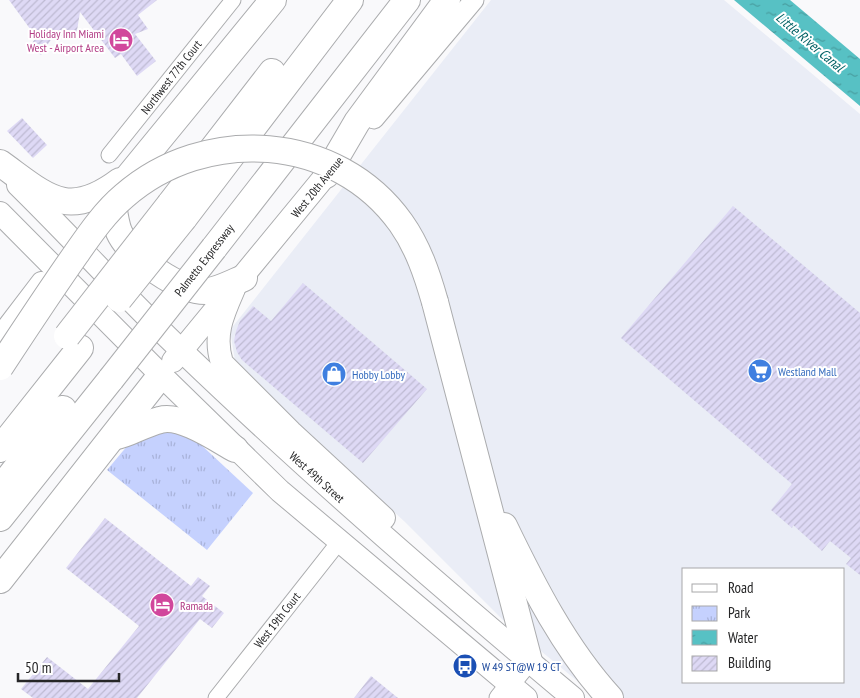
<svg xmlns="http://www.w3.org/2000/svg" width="860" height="698" font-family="'PT Sans Narrow',sans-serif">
<defs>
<pattern id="park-tufts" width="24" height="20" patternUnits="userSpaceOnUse" patternTransform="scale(1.25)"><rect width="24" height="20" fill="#c5d1fe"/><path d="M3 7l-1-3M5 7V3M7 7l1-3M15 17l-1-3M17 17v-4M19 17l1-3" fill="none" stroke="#a9b3da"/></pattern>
<pattern id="water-ripples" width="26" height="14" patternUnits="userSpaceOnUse" patternTransform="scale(1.25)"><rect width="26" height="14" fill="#57c1c4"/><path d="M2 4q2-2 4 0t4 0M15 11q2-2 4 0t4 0" fill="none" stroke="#489d9f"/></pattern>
<pattern id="building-hatch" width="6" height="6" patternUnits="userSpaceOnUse" patternTransform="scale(1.25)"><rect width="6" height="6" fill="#ded9f5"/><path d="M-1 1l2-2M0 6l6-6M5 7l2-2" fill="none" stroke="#bebad2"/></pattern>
</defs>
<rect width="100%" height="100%" fill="#f9f9fb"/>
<path fill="#eaedf6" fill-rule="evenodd" d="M491,0H724L860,114V698H598L503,620L405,522L244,374L235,361L230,330ZM684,569H844V682H684Z"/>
<path fill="url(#park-tufts)" d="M146,431L180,432L198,442L253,493L207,550L107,470L128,445Z"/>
<path fill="url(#water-ripples)" d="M734,0H790L860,59V106Z"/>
<g fill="url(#building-hatch)">
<path d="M9,0H157L138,15L148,29L135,34L156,61L137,76L121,54L115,58L80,12L76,37L54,35L41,55L29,48L36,37Z"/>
<path d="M22,118L47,145L33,158L7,131Z"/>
<path d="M733,206L860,313V575L846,564L851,558L830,541L822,551L793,525L792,528L771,510L792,484L621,338Z"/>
<path d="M303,283L427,389L363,463L242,360L237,352L234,341L236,331L240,321L253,306L271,321Z"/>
<path d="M105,518L191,586L198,577L210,586L202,596L224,613L212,628L200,619L137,698H33L21,689L47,657L88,689L139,626L66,568Z"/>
<path d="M371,676L398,698H354Z"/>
</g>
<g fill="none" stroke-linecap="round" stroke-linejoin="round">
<defs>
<g id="minor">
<path d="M109,155L233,0"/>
<path d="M216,698L339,542"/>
</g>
<g id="tertiary">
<path d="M374,119L474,0"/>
<path d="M499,698L529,661"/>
</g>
<g id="primary">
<path d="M18,185C74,240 127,299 184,353C309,473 440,587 573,698"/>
<path d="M0,213L161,375L280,491L526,698"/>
<path d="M234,289C223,314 213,335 222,363L291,432L384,518"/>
<path d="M0,338L42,283"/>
<path d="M173,361L326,175"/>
</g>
<g id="motorway">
<path d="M0,163C46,196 67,221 120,181"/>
<path d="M326,175L357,122L447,0"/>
<path d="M112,198C114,209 115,222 119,232C130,257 181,293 208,291C219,290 233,282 244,278"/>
<path d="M106,204L273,0"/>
<path d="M170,204L272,72"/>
<path d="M184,218L350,0"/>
<path d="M214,248L407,0"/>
<path d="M435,302L529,661"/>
<path d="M113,437C130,434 143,424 160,420C181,414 217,439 235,449"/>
<path d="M0,449L80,348"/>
<path d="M0,489L63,409"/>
<path d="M0,518L111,379"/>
<path d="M504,526C533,586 565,649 610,698"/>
<path d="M0,580L161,375"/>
</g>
</defs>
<use href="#minor" stroke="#abacae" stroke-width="17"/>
<use href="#tertiary" stroke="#abacae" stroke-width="21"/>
<use href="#primary" stroke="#abacae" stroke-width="24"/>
<use href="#motorway" stroke="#abacae" stroke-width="28"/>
<use href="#minor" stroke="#fff" stroke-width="15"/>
<use href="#tertiary" stroke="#fff" stroke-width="19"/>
<use href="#primary" stroke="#fff" stroke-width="22"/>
<use href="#motorway" stroke="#fff" stroke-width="26"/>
<defs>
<g id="motorway-bridge">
<path d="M119,299L184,218"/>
<path d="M67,336L170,204"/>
<path d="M0,367C25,329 50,291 76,254C90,234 105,212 124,196C205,125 337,133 401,223C418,247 427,274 435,302"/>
<path d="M111,379L214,248"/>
</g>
</defs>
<use href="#motorway-bridge" stroke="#abacae" stroke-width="28" stroke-linecap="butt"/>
<use href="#motorway-bridge" stroke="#fff" stroke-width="26"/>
</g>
<defs>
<symbol id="hotel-disc" viewBox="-11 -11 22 22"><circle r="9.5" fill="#d1479c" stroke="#fff"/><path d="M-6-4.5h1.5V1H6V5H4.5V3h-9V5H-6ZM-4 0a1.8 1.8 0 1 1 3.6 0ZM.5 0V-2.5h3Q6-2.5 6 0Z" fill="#fff"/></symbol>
<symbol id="supermarket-disc" viewBox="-11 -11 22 22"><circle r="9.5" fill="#3f7fe0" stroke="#fff"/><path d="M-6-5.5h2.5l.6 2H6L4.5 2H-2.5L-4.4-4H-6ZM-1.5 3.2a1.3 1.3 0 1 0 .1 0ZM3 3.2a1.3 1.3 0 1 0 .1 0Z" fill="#fff"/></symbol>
<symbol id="shop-disc" viewBox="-11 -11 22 22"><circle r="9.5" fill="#3f7fe0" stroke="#fff"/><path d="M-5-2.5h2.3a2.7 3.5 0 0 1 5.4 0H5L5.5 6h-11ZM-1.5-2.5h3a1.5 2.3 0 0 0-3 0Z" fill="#fff"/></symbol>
<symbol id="bus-disc" viewBox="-11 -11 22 22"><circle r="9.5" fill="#1a4fb4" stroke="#fff"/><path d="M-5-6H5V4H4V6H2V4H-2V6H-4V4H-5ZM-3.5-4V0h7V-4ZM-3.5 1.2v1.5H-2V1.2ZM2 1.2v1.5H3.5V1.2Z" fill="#fff"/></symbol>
</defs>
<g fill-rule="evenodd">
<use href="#hotel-disc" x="107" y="26" width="28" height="28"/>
<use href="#supermarket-disc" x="746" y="357" width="28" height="28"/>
<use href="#shop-disc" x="320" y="360" width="28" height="28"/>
<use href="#hotel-disc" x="148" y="591" width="28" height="28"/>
<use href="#bus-disc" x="451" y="652" width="28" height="28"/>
</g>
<g text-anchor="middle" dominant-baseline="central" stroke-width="4" stroke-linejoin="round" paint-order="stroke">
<g font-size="12" fill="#b23c85" stroke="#fff" text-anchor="end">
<text x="104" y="33">Holiday Inn Miami<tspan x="104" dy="14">West - Airport Area</tspan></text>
<text x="180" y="605" text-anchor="start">Ramada</text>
</g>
<g font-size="12" fill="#262627" stroke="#fff">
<text transform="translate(171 77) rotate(-52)">Northwest 77th Court</text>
<text transform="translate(317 187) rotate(-51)">West 20th Avenue</text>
<text transform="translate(204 260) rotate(-52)">Palmetto Expressway</text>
<text transform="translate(317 477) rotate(42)">West 49th Street</text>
<text transform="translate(277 620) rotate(-52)">West 19th Court</text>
</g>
<g font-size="12" fill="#366cbe" stroke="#fff" text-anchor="start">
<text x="778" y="371">Westland Mall</text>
<text x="352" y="374">Hobby Lobby</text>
</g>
<g font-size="12" fill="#164399" stroke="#fff" text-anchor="start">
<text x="482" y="666">W 49 ST@W 19 CT</text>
</g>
<g font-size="14" font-style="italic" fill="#006063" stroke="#fff">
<text transform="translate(810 42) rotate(40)">Little River Canal</text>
</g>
</g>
<rect x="682" y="568" width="162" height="115" fill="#ffffff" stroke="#a8a8a9"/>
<rect x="692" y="584" width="25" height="8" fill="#ffffff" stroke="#a8a8a9"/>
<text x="728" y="593" font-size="15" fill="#262627">Road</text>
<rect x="692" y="606" width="25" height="15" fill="url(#park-tufts)" stroke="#a8a8a9"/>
<text x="728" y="618" font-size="15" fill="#262627">Park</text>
<rect x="692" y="630" width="25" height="15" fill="url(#water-ripples)" stroke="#a8a8a9"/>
<text x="728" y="643" font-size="15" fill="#262627">Water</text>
<rect x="692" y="656" width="25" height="15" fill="url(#building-hatch)" stroke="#a8a8a9"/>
<text x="728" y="668" font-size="15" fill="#262627">Building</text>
<path d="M18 673v8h101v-8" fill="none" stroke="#262627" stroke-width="2.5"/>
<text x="25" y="673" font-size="15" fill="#262627" stroke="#ffffff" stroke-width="4" paint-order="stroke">50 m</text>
</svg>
